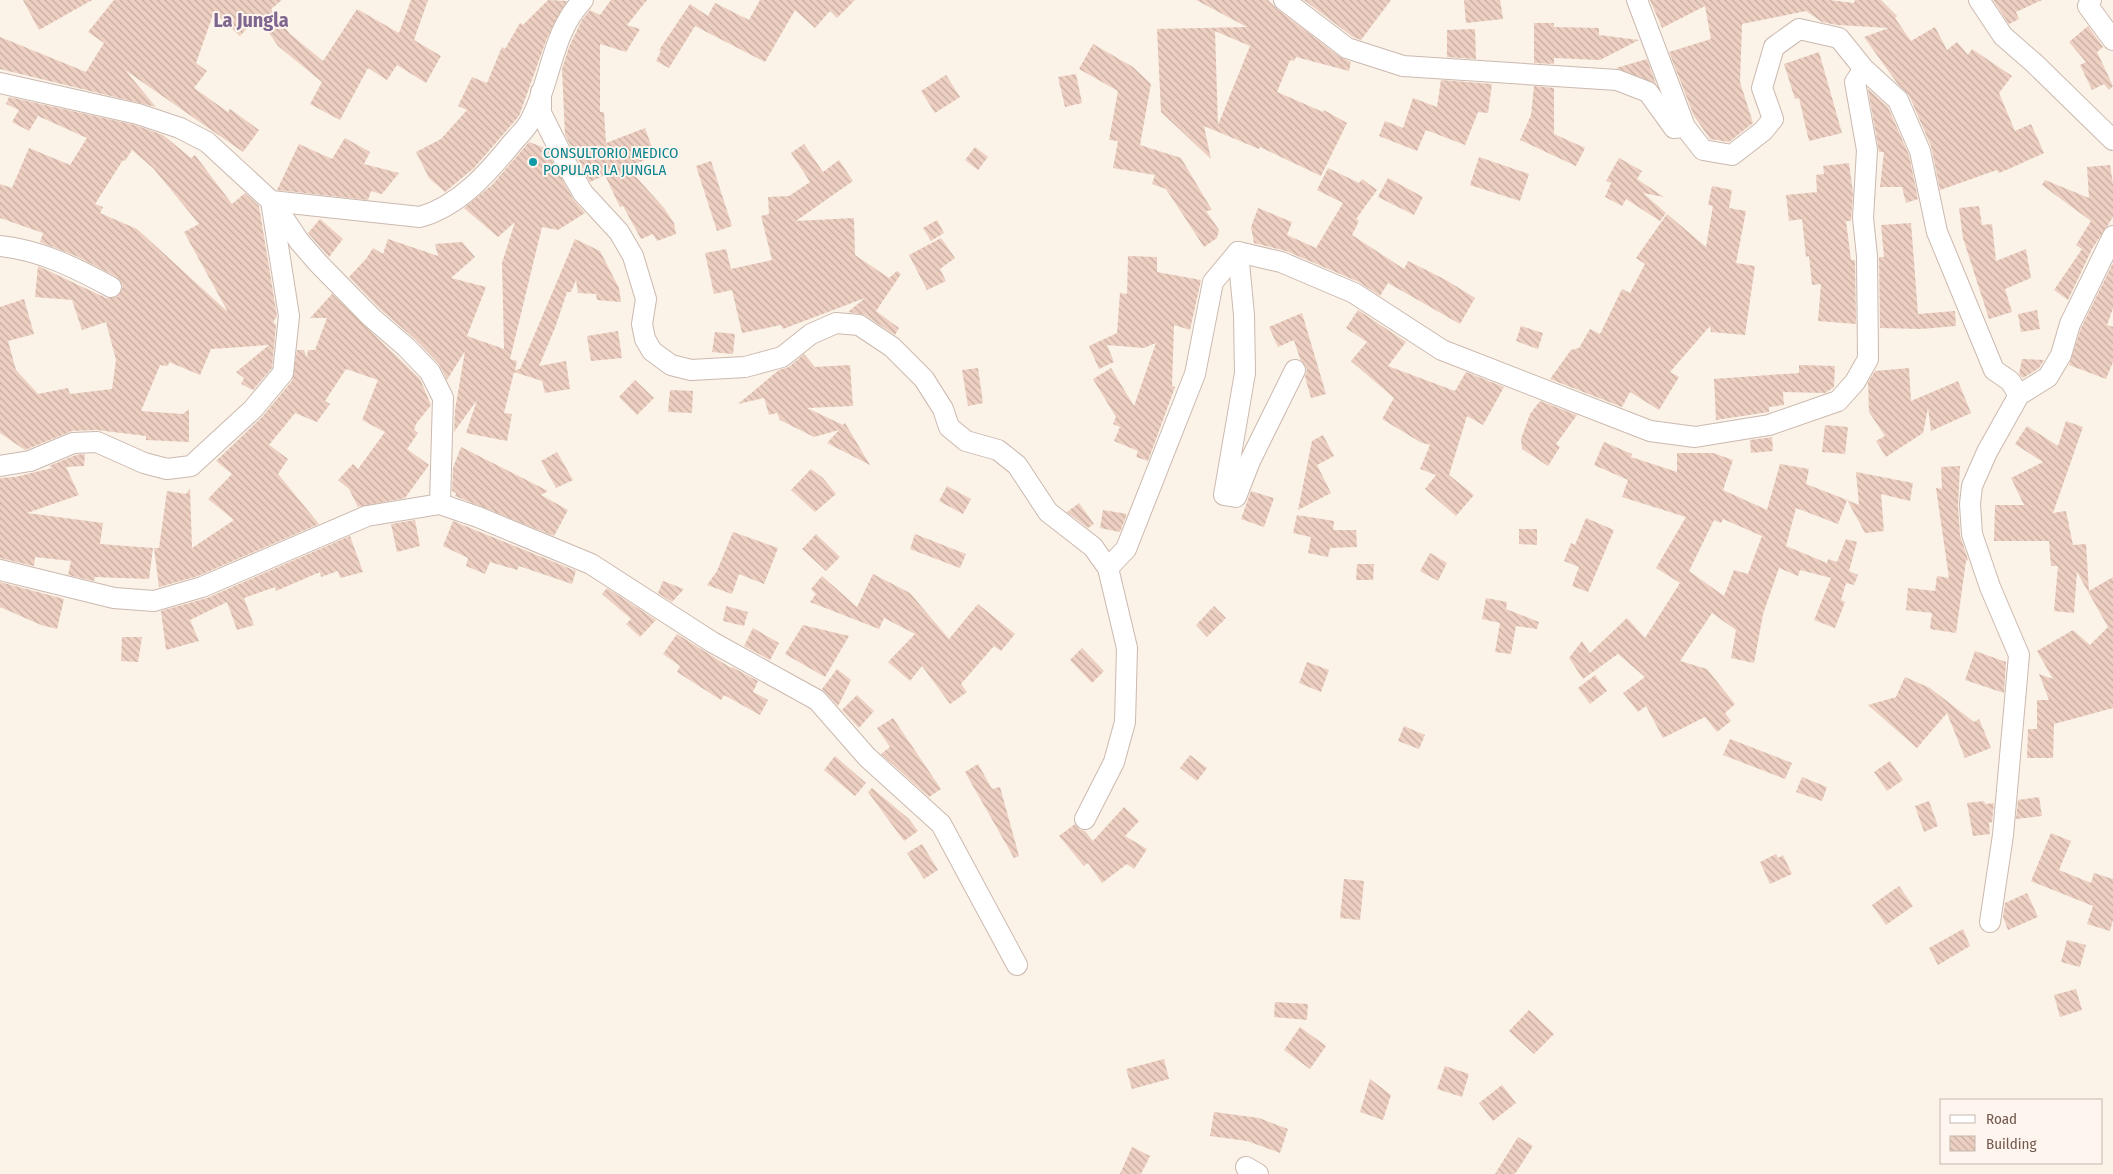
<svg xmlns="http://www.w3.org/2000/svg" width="2113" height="1174" font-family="'Fira Sans Condensed',sans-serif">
<defs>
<pattern id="building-back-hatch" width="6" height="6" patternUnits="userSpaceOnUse" patternTransform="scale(1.25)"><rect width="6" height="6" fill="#eed0c2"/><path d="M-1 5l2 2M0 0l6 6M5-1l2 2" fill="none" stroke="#c5aca0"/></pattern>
</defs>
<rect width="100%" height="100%" fill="#fbf2e8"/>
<g fill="url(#building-back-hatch)" fill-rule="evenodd">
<path d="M23,0H92L39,30Z"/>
<path d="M114,0H282L271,9L290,34L323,61L357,9L399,33L411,0H428L414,40L441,56L426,83L397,65L387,80L368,68L340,120L310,104L322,82L278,46L258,17L240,36L214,12L196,63L207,71L194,88L228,112L230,109L259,130L243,152L125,70L156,107L0,69V37L86,72L104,43L88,32Z"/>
<path d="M548,0L567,1L547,38L519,116L474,168L445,192L429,178L416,152L441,139L467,110L458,106L472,77L487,83L502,47L505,49L520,23L523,25Z"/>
<path d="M611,0H647L627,25L640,29L626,52L600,44V112H604L606,143L645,128L655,156L627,167L664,208L674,223L676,234L657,241L653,234L641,239L623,206L620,207L605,175L590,182L565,135L562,69L569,47L582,20L590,10L600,15Z"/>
<path d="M760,0H855L837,18L830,11L815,28L795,10L765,62L695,26L669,68L656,61L661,51L659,50L690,4L708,16L715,3L749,20Z"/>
<path d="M1196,0H1268L1277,9L1340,57L1351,62L1349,71L1296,57L1294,61L1290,60L1277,92L1323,112L1324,110L1347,123L1321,176L1260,147L1259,149L1204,126L1211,159L1161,112L1157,29L1247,27ZM1215,31L1250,46L1218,125Z"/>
<path d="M1304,0H1391L1361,40L1353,37Z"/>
<path d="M1464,0H1500L1503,19L1466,23Z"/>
<path d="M1650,0H1829L1854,3L1855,0H1881L1897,16L1895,18L1911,41L1935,27L1947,50L1957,42L1968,55L1972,49L2012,76L1999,93L2015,131L2031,124L2044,153L2011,168L1999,173L1997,170L1940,190L1931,146L1909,95L1897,83L1864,37L1889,28L1837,25L1822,22L1806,11L1742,24L1740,82L1753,123L1729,142L1710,139L1694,116L1669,52L1711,39L1705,6L1662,28Z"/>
<path d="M1993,0H2042L2016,12L2019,19L2009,24Z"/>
<path d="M1534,23H1554V27L1599,28V35L1639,40L1600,60L1554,58V64L1534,63Z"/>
<path d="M2088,26L2103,47L2097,52L2113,86L2109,90L2104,84L2092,90L2080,65L2086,62L2069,42Z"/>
<path d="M1475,29L1476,59L1447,57V30Z"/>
<path d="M1093,44L1133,67L1151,84L1140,145L1181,158L1212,210L1206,211L1219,230L1217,238L1204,247L1166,189L1152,184L1155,175L1113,168L1118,141L1109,140L1118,91L1079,69Z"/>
<path d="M1819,52L1842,133L1809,141L1799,98L1795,99L1784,64Z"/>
<path d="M1647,59L1656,84L1616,68Z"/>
<path d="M1076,74L1082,103L1065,107L1058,77Z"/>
<path d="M946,75L960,97L935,113L921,91Z"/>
<path d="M1441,80L1492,84L1488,113L1478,112L1465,145L1426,130L1417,151L1379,136L1385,121L1403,128L1413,98L1437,107Z"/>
<path d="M1534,86L1554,88V134L1585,148L1576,166L1520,140L1531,115Z"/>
<path d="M1868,89L1888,107L1909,155L1918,199L1906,203L1902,187H1880L1884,152H1879Z"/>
<path d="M9,97L135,125L163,135L191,158L195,155L232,204L245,193L259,206L277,316L273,322L276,325L272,368L253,390L241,384L244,378L236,372L269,345L211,349L200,375L169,362L168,366L160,365L141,411L183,414L189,409V442L146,440V436L97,430L72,431L25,450L0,433V307L24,299L34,334L8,341L16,370L38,394L68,388L70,394L112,389L116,360L106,322L82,330L72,300L35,297L38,266L106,298L117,297L123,287L117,277L76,256L40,242L43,233L0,218V184L12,188L29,148L70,165L87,138L38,116L29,131L12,122L19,110L6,104ZM132,150L153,168L199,224L184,232L228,312L137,229L100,213L103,207L95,204L123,160L125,161Z"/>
<path d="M345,138L370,152L364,164L399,173L382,194L371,191L368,200L277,190L299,144L332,159Z"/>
<path d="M529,142L545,148L573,199L585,213L558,230L542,227L510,359L517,361L515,370L520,369L575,239L600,251L619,288L621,302L597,300L596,294L578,293L576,280L571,292H567L555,328L539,366L566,361L570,389L545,393L542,381L514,372L504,413L512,414L507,441L466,433L477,400L454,432L455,410L465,351L447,380L439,364L415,339L379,308L349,277L366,259L373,248L383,254L388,239L438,256L435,244L462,242L475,257L451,278L486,287L467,336L504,349L502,263L515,222L498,237L464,208L492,185Z"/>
<path d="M804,144L823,172L839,160L853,181L796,221L854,218L855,255L889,278L897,271L901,274L876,311L899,328L895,335L865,315L848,312L865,298L783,329L781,325L742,333L732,290L714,294L705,253L726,249L731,269L772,260L761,216L769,214L768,197L789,196L810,182L791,153Z"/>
<path d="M975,147L988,157L978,170L965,160Z"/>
<path d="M1479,157L1529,174L1520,201L1470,185Z"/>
<path d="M1619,158L1642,171L1637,179L1664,197L1643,193L1666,213L1660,221L1626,199L1622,206L1605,197L1611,183L1606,181Z"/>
<path d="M711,161L732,226L717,231L696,166Z"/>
<path d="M1849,163L1853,193L1851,221H1846L1851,260H1855L1856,324L1818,321L1821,284L1812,285L1809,256L1806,257L1802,219L1789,221L1786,195L1817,192L1816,175L1824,174L1823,166Z"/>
<path d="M2110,165L2113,184V217L2092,249L2068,300L2054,290L2082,249L2076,245L2091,221L2042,185L2045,180L2089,198L2087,167Z"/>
<path d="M1328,168L1359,183L1362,179L1377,190L1356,219L1359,221L1352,235L1404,269L1408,261L1446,280L1475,298L1460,324L1388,283L1380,296L1359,282L1286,251L1254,243L1251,227L1258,208L1292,222L1287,235L1316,248L1343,203L1317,190Z"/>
<path d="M1388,178L1423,197L1414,215L1378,197Z"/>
<path d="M1712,186L1732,190L1729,208L1746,211L1736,263L1755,266L1745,335L1711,332L1710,326L1670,372L1679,377L1659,410L1630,392L1622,407L1550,379L1571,350L1579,348L1590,329L1600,334L1622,289L1630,293L1645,264L1636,258L1667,214L1706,247L1713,206L1708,205Z"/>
<path d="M1979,206L1982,225L1992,224L1996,261L2026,249L2031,278L2005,289L2012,312L1989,319L1963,238L1959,208Z"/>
<path d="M320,219L343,239L329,257L308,233Z"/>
<path d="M937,220L944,233L931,241L923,228Z"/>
<path d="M1911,223L1918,314L1955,311L1956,326L1921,329L1880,328L1879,257H1884L1881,225Z"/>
<path d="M941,238L955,258L940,269L946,281L927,290L909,255Z"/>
<path d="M1128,256L1157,257V272L1201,280L1190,330L1174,325L1172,386L1175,387L1148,461L1136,457L1138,451L1114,441L1120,427L1113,424L1116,417L1093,379L1111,368L1134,406L1156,343L1144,348L1107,345L1114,362L1099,369L1089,346L1117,333L1120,293L1127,294Z"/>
<path d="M2113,263V308L2107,325L2113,327V362L2106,379L2069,365L2081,328Z"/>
<path d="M332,294L420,379L431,405L416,424L414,430L418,433L407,449L429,465L405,498L358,507L349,489L338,480L353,464L358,469L385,432L362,420L378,380L346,369L325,401L330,404L317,422L295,413L269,445L288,459L278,474L319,524L198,576L159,587L154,548H159L167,491L186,494L190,489L192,548L234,520L208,499L232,474L216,461L262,417L292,381L297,350H304L307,358L308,350H315L327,318H310Z"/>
<path d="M1358,310L1406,342L1388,366L1455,391L1466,372L1504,387L1483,425L1467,416L1449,475L1474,495L1456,516L1425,489L1436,475L1420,469L1430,445L1420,442L1382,419L1394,398L1351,361L1367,342L1346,328Z"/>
<path d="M2037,310L2040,329L2021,332L2018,314Z"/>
<path d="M1302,313L1326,394L1311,398L1305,377L1307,369L1300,359L1294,340L1278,347L1269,327Z"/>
<path d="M1521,326L1543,333L1538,349L1516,341Z"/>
<path d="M618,331L622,358L591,361L587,336Z"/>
<path d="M715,332L735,334L733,354L712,352Z"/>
<path d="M804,354L815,367L850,365L853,406L807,408L843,425L845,423L870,465L827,443L839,430L814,437L780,420L777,413L769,415L764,398L738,404L779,370L789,367Z"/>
<path d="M2022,359L2044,360L2039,368L2023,378L2019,374Z"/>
<path d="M1799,365L1835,366L1834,387L1825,393L1783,392L1784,405L1769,407V412L1716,420L1714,379L1799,373Z"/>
<path d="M978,368L983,403L968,406L962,370Z"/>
<path d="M1909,368L1911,401L1958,381L1971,413L1931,431L1928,408L1923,433L1886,457L1876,441L1885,436L1869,412L1868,382L1875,371Z"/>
<path d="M635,380L654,398L637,415L619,397Z"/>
<path d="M670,390L693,391L692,413L668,412Z"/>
<path d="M1540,401L1577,415L1556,444L1560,447L1548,466L1522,449L1521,439L1530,414Z"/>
<path d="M2066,421L2083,427L2053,513L2066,511L2073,545L2086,544L2089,591L2113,577V708L2054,724L2053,758H2027L2028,729H2037V700H2049L2039,674L2053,679L2037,651L2073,630L2090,645L2108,627L2077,572L2074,613L2054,611L2058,566H2051L2049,541H1994L1995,505H2024L2011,478L2043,462L2015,444L2027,426L2058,446Z"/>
<path d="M1825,425L1848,427L1845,454L1822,452Z"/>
<path d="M1323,435L1334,456L1317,465L1331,493L1298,510L1312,441Z"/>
<path d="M1772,437L1773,451L1751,453L1750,440Z"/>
<path d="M1604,442L1632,454L1631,457L1677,472V453H1713L1733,460L1723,490L1767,510L1780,464L1809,469L1806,484L1847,500L1838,524L1796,508L1786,546L1827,563L1828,559L1837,562L1846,539L1857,542L1849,571L1858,575L1854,585L1846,583L1841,600L1845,602L1835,628L1814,620L1831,578L1800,570L1798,576L1779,568L1763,614L1754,663L1731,658L1736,630L1712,613L1680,661L1707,669L1735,704L1725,713L1731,721L1717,732L1705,717L1663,738L1646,706L1638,712L1623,693L1645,677L1618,654L1583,679L1569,658L1582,641L1590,653L1627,618L1645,638L1680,583L1656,568L1686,517L1622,497L1628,480L1594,465ZM1723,519L1762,536L1748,574L1734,570L1724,596L1689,571L1714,520L1721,523Z"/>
<path d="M461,447L548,491L541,495L568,510L554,536L455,496L456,493L452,491L453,468Z"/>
<path d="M557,452L573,480L556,488L541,461Z"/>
<path d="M85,454L84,466L66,467L79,495L27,513L103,523L100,544L153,548L149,579L95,577L94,581L68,575L71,561L35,557L34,566L0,558V478L15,477L52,468L49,466L76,455Z"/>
<path d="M1960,466L1958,505L1960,535L1968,560L1966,561L1956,633L1930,629L1932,613L1906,610L1908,588L1935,591L1937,576L1949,578L1936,488L1942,489L1941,467Z"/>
<path d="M811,469L823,478L836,494L815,512L791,490Z"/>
<path d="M1856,472L1913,483L1910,501L1881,494L1884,531L1865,533L1847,500L1859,505Z"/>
<path d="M947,486L971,499L963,514L939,501Z"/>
<path d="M1251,491L1274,498L1264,527L1241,519Z"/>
<path d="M1079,503L1094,524L1088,528L1067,512Z"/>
<path d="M1103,510L1127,514L1120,532L1100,528Z"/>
<path d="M1297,515L1334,521L1333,530H1356L1357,547L1330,548L1328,557L1308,553L1311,537L1293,533Z"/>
<path d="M1586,518L1614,530L1588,592L1572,586L1579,567L1564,561L1571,543L1575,545Z"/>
<path d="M415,520L420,546L397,552L391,524Z"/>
<path d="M453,521L576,571L572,584L519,566L517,570L490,562L485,574L466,566L468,558L443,546Z"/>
<path d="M1519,529H1537V545L1519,544Z"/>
<path d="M733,532L778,548L764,584L739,574L732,594L707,585L717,571Z"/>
<path d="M816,534L840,557L826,571L802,549Z"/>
<path d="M915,534L966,554L960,568L910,549Z"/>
<path d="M350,536L363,572L340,578L338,571L321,577L320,572L276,591L275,587L244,598L254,625L237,630L227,602L190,620L199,641L166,650L161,611L207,598Z"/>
<path d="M1430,553L1447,563L1438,581L1420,571Z"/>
<path d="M1357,564H1374L1373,580H1356Z"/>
<path d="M873,574L910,593L949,639L978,604L1015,634L1001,651L994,646L961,684L967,692L950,704L922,666L910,681L888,662L915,634L884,618L879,629L810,602L816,594L811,589L822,576L857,607Z"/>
<path d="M663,581L684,589L672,602L658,593Z"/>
<path d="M0,582L64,599L57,629L41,625L0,607Z"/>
<path d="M607,588L656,620L640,637L626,624L631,619L602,594Z"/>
<path d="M1486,598L1507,602L1506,609L1539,622L1537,629L1516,626L1511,654L1495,652L1500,623L1482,619Z"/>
<path d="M726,606L748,612L744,626L723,621Z"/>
<path d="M1214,606L1226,618L1207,637L1196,625Z"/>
<path d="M803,625L849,636L825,677L785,654Z"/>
<path d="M753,628L779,643L770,660L744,646Z"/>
<path d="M677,634L731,668L732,667L758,681L753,692L768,700L760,715L724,695L721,700L677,672L680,666L663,654Z"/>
<path d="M122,637H142L138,662L121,661Z"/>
<path d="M1082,648L1104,671L1092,683L1070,660Z"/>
<path d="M1975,651L2006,662L2004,693L1965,680Z"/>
<path d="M1307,662L1329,670L1321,692L1299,683Z"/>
<path d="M837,669L851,680L838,706L822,689Z"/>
<path d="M1595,675L1607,691L1590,704L1578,688Z"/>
<path d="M1905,677L1930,688L1974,722L1979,719L1991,748L1965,758L1947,713L1917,748L1868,705L1896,697Z"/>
<path d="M857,695L874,711L859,728L842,710Z"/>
<path d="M893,718L941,789L929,797L881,754L890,747L877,728Z"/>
<path d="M1404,726L1425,735L1419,749L1398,741Z"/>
<path d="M1730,739L1792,763L1785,779L1723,755Z"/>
<path d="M1190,755L1207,768L1197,781L1180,768Z"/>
<path d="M835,756L866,783L855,796L824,770Z"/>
<path d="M1890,761L1903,780L1887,791L1874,772Z"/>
<path d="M978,764L992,789L1000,787L1019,856L1014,858L965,772Z"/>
<path d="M1802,777L1827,787L1822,801L1796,792Z"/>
<path d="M872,788L909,819L918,831L904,841L868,792Z"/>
<path d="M2039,797L2042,816L2016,819L2018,800Z"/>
<path d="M1929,801L1938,826L1924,832L1915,806Z"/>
<path d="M1984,801L1985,804L1994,803L1992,822L1989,823L1990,834L1973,836L1967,803Z"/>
<path d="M1124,807L1139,821L1125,836L1147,849L1134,869L1127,864L1102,883L1088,863L1084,866L1059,836L1075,824L1079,829L1085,831L1093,841Z"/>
<path d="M2051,833L2071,841L2059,870L2091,883L2094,873L2113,879V920L2110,931L2087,924L2093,906L2031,881Z"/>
<path d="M922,844L938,870L924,879L907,853Z"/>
<path d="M1776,854L1778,858L1783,855L1792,874L1770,884L1760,862Z"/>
<path d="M1344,879L1364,881L1360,920L1340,918Z"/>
<path d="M1899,886L1913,906L1886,925L1872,905Z"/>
<path d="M2027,893L2038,917L2008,930L2003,917L2005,903Z"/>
<path d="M1963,929L1970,946L1938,965L1929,948Z"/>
<path d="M2067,940L2086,945L2080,967L2061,962Z"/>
<path d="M2076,989L2082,1010L2060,1017L2054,995Z"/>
<path d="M1275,1002L1308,1004L1307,1020L1274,1017Z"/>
<path d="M1529,1010L1554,1034L1534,1054L1509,1031Z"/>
<path d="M1300,1027L1326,1046L1310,1069L1284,1050Z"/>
<path d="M1164,1059L1169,1079L1132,1089L1126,1069Z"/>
<path d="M1445,1066L1469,1074L1462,1097L1437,1089Z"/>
<path d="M1370,1079L1391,1095L1383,1120L1360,1112Z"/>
<path d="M1502,1085L1516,1103L1493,1121L1479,1103Z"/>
<path d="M1214,1112L1259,1118L1288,1129L1280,1153L1247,1141L1210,1136Z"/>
<path d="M1518,1137L1533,1146L1515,1174H1495Z"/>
<path d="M1132,1147L1150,1156L1141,1174H1120Z"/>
</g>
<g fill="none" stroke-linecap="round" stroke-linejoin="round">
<defs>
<g id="street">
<path d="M1284,0L1347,48L1403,66L1617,80L1648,92L1674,128L1685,127"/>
<path d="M1637,0L1685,127L1703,150L1732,155L1763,131L1773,119L1762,88L1774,47L1799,29L1839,38L1864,69L1898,100L1920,151L1937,232L1994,370L2010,381L2019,395"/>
<path d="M1979,0L2003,36L2034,63L2113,140"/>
<path d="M2091,0L2088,6L2113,40"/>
<path d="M0,83L138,114L180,128L207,142L271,201L289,316L283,373L253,409L191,466L167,469L144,463L97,442L73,443L30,461L0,466"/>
<path d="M541,92V113L567,165L583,193L619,232L633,256L646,299L642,324L645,339L652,351L671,365L691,370L745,367L782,357L811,334L836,323L859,325L892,347L924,379L943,409L949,427L966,441L998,450L1017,465L1048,512L1093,547L1108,568L1127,648L1125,722L1114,762L1085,819"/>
<path d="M271,201L420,217C459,206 488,173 513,142C518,136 526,129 530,121C551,83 551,33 583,0"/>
<path d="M273,202L299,241L318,263L371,317L406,347L430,372L443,398L440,504"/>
<path d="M0,246C40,250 76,268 111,287"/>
<path d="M1238,252L1244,315L1245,373L1224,495L1236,497L1250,461L1295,370"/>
<path d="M1108,568L1126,549L1195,374L1213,282L1238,252L1281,262L1354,293L1442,350L1650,431L1695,437L1769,425L1838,401L1855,382L1868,359L1867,256L1863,218L1867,150L1855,82L1864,69"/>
<path d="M0,570L114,598L154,601L202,587L367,516L440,504L478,517L591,564L712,642L817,700L867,757L941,824L1017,965"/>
<path d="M1990,922L2003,835L2019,655L1990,587L1972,534L1970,504L1972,486L1987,452L2019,395L2048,377L2061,355L2070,324L2113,236"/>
<path d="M1246,1167L1258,1174"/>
</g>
</defs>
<use href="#street" stroke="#ccb9af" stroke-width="22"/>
<use href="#street" stroke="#fff" stroke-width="20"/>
</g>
<circle fill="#0f9aa8" stroke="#fef6ee" stroke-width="2" cx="533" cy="162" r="5"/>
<g text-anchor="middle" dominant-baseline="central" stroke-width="4" stroke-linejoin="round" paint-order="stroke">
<g font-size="15" fill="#0d838f" stroke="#fef6ee" text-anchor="start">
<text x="543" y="153">CONSULTORIO MEDICO<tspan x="543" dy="17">POPULAR LA JUNGLA</tspan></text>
</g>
<g font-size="20" font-weight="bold" fill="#7e668e" stroke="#fef6ee">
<text x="251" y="20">La Jungla</text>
</g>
</g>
<rect x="1940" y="1099" width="162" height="65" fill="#fef6ee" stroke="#c6b7ae"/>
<rect x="1950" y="1115" width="25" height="8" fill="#ffffff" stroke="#c6b7ae"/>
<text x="1986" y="1124" font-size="15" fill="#73584e">Road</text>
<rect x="1950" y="1136" width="25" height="15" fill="url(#building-back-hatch)" stroke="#c6b7ae"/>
<text x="1986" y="1149" font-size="15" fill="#73584e">Building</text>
</svg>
